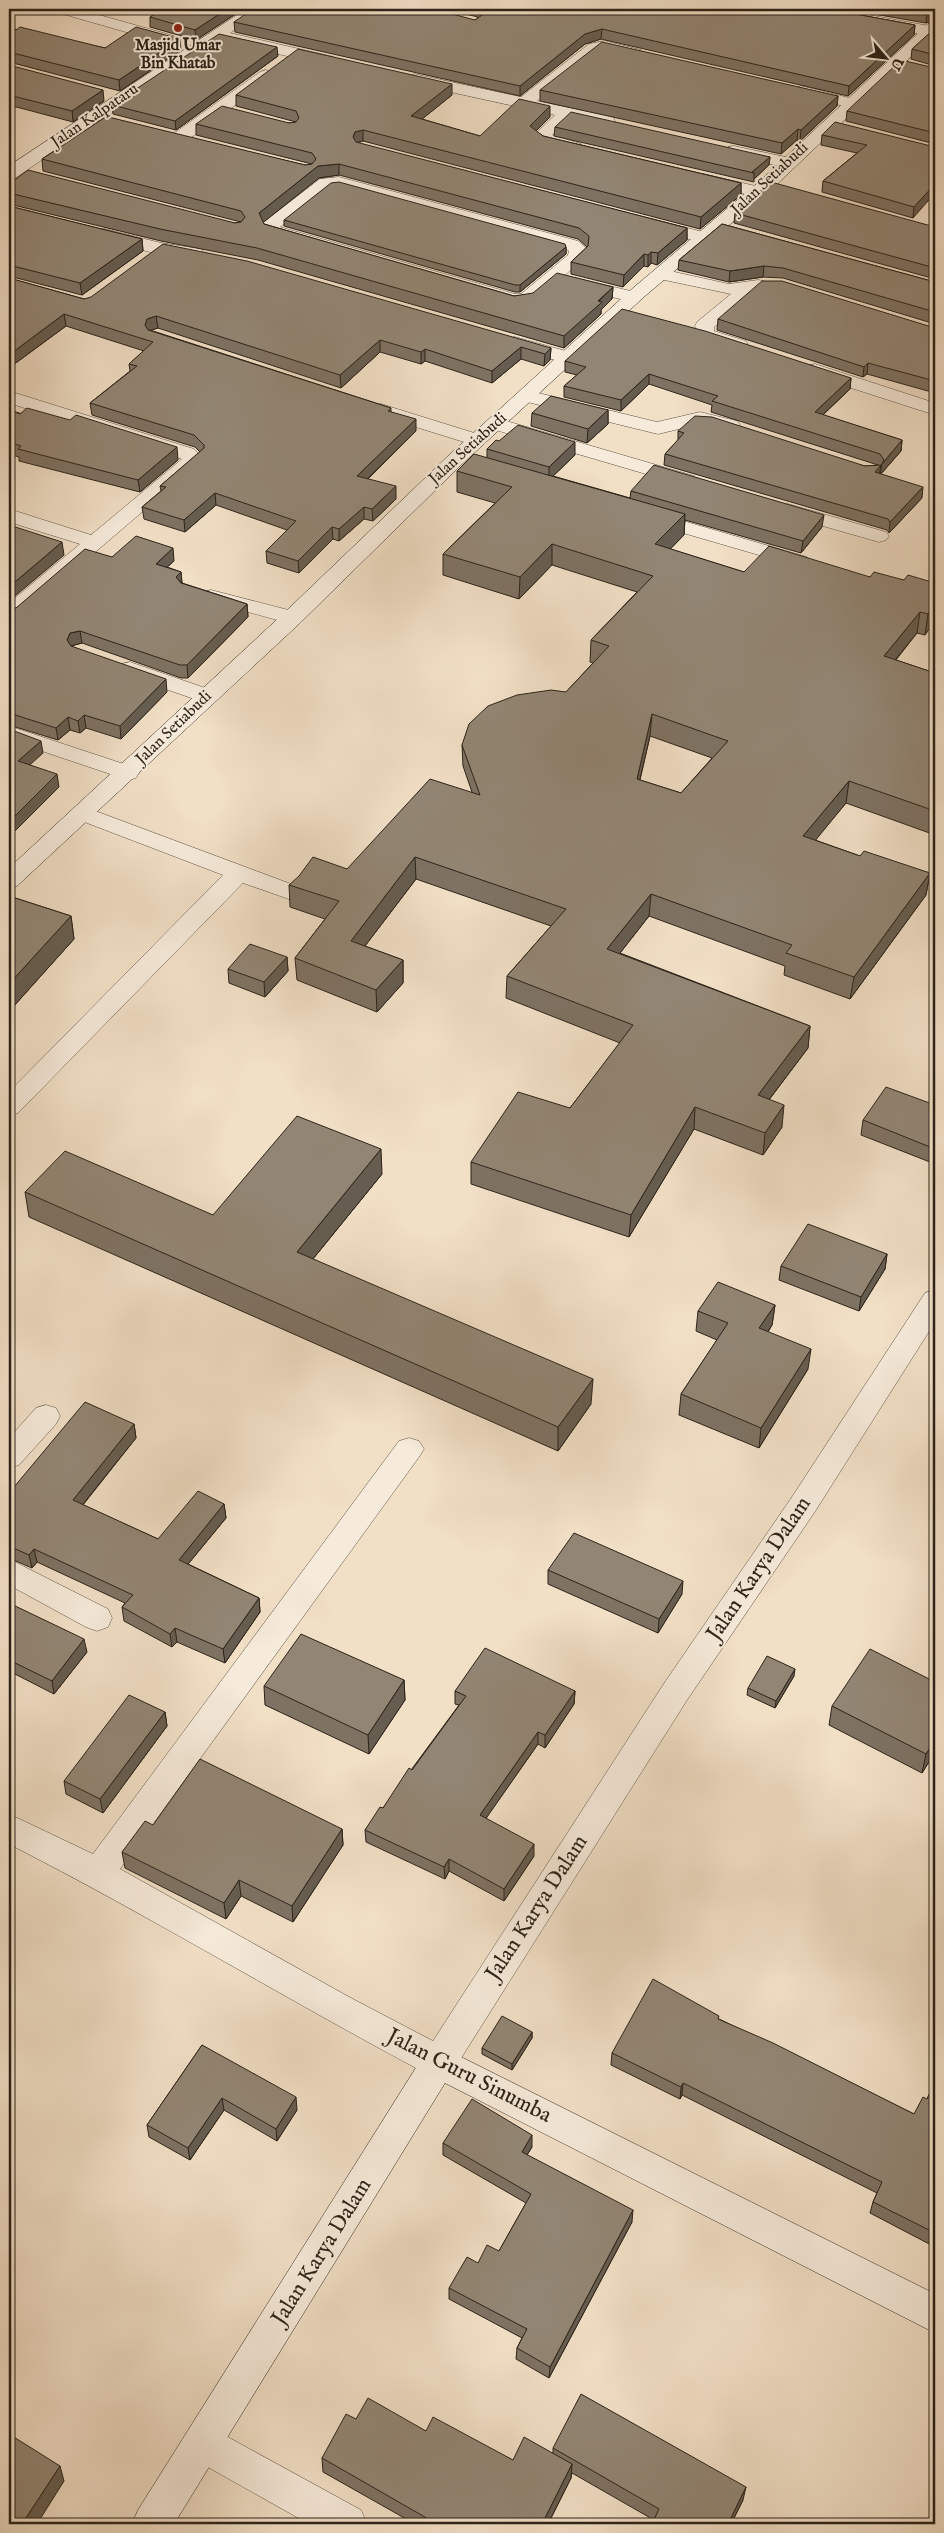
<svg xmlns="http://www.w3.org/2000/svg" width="944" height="2533" font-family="'IM FELL English',serif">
<rect width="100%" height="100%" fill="#f1dfc6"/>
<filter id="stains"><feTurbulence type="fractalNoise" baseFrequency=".004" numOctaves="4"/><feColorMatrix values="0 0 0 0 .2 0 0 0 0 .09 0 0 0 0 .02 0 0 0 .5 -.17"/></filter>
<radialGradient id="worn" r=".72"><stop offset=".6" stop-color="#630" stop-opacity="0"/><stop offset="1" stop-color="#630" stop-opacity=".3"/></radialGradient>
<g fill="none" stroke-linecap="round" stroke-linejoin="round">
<defs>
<g id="street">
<path d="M54,9H78L174,36L176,39L168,44L56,12Z"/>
<path d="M246,9H264L230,33L334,57L336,60L328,65L219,41L15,178L9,179V166Z"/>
<path d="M804,9H836L935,27V37L812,14Z"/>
<path d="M605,41L641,50L643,53L635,58L599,51L537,101L613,117L615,121L613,125L607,126L571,118L552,135L581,144L583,148L581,152L575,153L534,141L532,137L555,115L414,84L406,79L414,74L521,97L589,44Z"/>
<path d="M266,70L274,75L272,78L185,142H173L171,138L173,134L260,72Z"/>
<path d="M801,86L858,100L860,103L852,108L795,94L793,91Z"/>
<path d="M734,146L795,159L798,163L795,167L789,168L728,155L726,151L728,147Z"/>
<path d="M704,174L764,188L767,192L764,196L758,197L698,183L695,179L698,175Z"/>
<path d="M339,177L578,241L587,249L586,257L532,303L514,306L265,234L261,226L264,222L320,179ZM339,187L566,249L569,251L568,255L521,294H515L280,227L331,188Z"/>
<path d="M652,219L711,234L714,238L711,242L705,243L646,228L643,224L646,220Z"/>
<path d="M105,229L161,243L201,249L204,253L201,257C178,263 123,244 99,238L96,234L99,230Z"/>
<path d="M661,269L729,284L758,280L764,281L767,285L764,289L758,291L714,327V331L746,341L748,345L746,349L739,351L699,338L695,326L697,322L731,294L655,278L652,274L655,270Z"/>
<path d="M576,278L639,293L642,297L639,301L633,302L570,287L567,283L570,279Z"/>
<path d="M515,337L573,353L575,357L573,361L566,363L508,347L506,343L508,339Z"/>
<path d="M815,364L935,403V415L808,374L805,370L808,366Z"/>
<path d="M526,390L657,422L700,412L737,421L740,425L737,429L730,431L700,424L658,434L519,400L516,396L519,392Z"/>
<path d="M9,391L194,449L204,459L17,619L9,620V603L80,544L9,522V509L91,535L182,459L9,403Z"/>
<path d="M381,404L484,436L487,440L484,444L477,446L374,414L371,410L374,406Z"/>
<path d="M496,418L694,476L697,480L694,484H680L489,428L486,424L489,420Z"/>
<path d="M788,504L886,532L889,536L886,540L879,542L781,514L778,510L781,506Z"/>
<path d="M649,511L807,557L810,561L807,565L800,567L642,521L639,517L642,513Z"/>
<path d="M211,590L300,613L303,618L300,623L292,624L204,600L200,596L204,592Z"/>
<path d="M130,662L214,691L217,696L214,701L206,703L122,674L119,669L122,664Z"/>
<path d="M9,726L136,768L139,773L136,778L128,780L9,740Z"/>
<path d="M82,806L299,887L303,892L299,897L291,900L283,897L243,883L18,1113L9,1116V1092L223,875L74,818L70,813L74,808Z"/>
<path d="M935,1290V1322L814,1513L687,1700L451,2074L439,2078L427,2074C286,1999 150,1916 9,1844V1814L93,1854L399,1441L409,1438L419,1441L424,1449L419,1457L120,1869L349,1997L433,2041L665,1682L792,1497L925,1293Z"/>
<path d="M46,1405L56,1408L60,1416L56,1424L19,1465L9,1468V1438L36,1408Z"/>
<path d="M9,1559L108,1609L112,1618L108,1627L97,1631L86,1627L9,1585Z"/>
<path d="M204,2424L361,2510L367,2524H309L190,2457L185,2443L190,2429Z"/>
</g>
<g id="secondary">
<path d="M935,21V34L773,188L645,296L461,465L300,623L17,886L9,888V868L284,613L447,457L633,288L761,180L929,23Z"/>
<path d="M439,2046L935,2294V2333L445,2083L174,2524H132L138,2510L427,2050Z"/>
</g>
</defs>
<use href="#street" stroke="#5d5244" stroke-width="1"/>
<use href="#secondary" stroke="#2c2319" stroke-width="1"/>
<use href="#street" fill="#f6eada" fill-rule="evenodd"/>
<use href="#secondary" fill="#f6eada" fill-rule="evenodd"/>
</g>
<g fill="#7e7263" stroke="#2c2319" fill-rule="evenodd">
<path d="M162,9H243L196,40L150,27V17Z"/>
<path d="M445,9H828L915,25L914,35L848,96L601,39L585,44L520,96L235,32L234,22L475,20L478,17Z"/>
<path d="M845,9H935L926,23Z"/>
<path d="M9,28L105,48L181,50L120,91L9,62Z"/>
<path d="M935,29V66L911,59L912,49Z"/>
<path d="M278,56L176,130L113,114L112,105Z"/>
<path d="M9,65L104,101L73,122L9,105Z"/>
<path d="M935,68V144L846,121L847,111Z"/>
<path d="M540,90L838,96L837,106L800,141L797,140L781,154L540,101Z"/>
<path d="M236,95H452L422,119L480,136L550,117L536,131L543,136L741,183V195L700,229L363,141L357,143L687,228V240L657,265L651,263L648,267L644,266L623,287L571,274V262L587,247L578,239L339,175L319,178L263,222L264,224L514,296L613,287L612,299L601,310V314L564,348L258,260L161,241L9,204V184L235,223L241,222L43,171L42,159L94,125L93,116L305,165L312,164L196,135V124L289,123L296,122L236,106Z"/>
<path d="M555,127L770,157L769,165L754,179V182L554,136Z"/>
<path d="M822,135L935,147L913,218L822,192L823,181L857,153L821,145Z"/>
<path d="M9,206L142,239L143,251L82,295L9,276V277Z"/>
<path d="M735,213L935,227V279L734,223Z"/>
<path d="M284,220L566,247V254L520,292H515L284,226Z"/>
<path d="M722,224L935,282V324L783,278L763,277L729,282L678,270L679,260Z"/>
<path d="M9,278L84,299L551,348L550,360L544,366L521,359L492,383L425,361L421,364L380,352L341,388L158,328L150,330L391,408V412L416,431L368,479L396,499L373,521L364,519L339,541L333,539L299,573L267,563L266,551L287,530L216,505L185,532L144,519L142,507L161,491L160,486L200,452L195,447L92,415L90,403L130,371L129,364L144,351L66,326L9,368Z"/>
<path d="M718,319L935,328V393L867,374L863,377L717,330Z"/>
<path d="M565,361L851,378L850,389L823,415L902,440L901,451L881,474L922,498L889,533L887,530L664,465L665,454L678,440V431L865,466L878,465L711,412L712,405L649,384L621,411L564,397V386L577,375L565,372Z"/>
<path d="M9,410L178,460L140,492L19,461V457L9,454Z"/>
<path d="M608,410V424L587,443L531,426L532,413Z"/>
<path d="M487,449L575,455L553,476L630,498L631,491L822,527L801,553L685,520L684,535L670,549L744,572L870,577L935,583L925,635L917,633L896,660L935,673V835L846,803L815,840L860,856L930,873L926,895L850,999L784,975L785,966L649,916L620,953L810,1026L808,1048L769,1100L782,1127L763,1155L694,1129L629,1237L471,1184V1162L570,1108L620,1043L506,998L507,976L551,926L416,879L365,946L403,960V983L377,1012L297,980L295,958L325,919L290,907L289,885L347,869L472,792L463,766L462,745L566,692L593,663L590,662L591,640L637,592L552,565L519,599L443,575V554L495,503L457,492V471L487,457ZM650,736L712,758L681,793L640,780Z"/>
<path d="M112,557L174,561L167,567L181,572L182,583L247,604L248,617L188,678H181L82,643L71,646L167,692L121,739L86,728L80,733L70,730L58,740L9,725V609L16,608Z"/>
<path d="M9,896L71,916L74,939L13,1007L9,1006Z"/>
<path d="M287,957L288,971L265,997L229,983L228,969Z"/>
<path d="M935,1105V1164L861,1135L863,1120Z"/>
<path d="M382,1174L313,1259L591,1404L558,1451L29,1217L25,1192L213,1215Z"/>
<path d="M887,1254L885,1269L859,1311L779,1280L781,1266Z"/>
<path d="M775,1305L772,1325L768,1332L808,1369L759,1448L679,1415L681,1394L717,1340L696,1331L698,1311Z"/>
<path d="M134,1424L136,1438L83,1505L158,1539L224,1504L226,1518L188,1564L259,1598L260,1612L225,1663L177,1642L172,1647L124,1621L122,1607L125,1603L37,1562L32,1568L9,1558V1493Z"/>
<path d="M548,1570L682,1594L658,1633L548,1584Z"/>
<path d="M9,1603L87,1652L54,1694L9,1671Z"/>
<path d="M794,1676L775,1708L747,1695L748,1688Z"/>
<path d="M404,1680L405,1700L369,1754L265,1705L264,1686Z"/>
<path d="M455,1691H575L574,1704L545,1748L538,1744L486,1818L534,1856L504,1901L449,1871L445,1879L366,1842L365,1830L383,1808L459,1705L455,1704Z"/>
<path d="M832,1706L935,1752L922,1773L829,1725Z"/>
<path d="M165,1712L167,1726L103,1813L66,1794L64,1781Z"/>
<path d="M153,1825L342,1829L343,1845L293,1922L241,1896L226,1919L125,1868L122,1852Z"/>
<path d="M719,2019L914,2114L927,2099L935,2082V2247L870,2213L873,2202L877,2193L682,2095L680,2099L611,2065L612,2053Z"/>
<path d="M532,2032V2038L512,2070L482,2054V2048Z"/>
<path d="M202,2045L297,2110L277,2141L224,2110L190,2160L149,2137L147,2125Z"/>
<path d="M443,2143L532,2147L527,2155L632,2222L549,2378L516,2359L517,2348L522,2338L449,2299V2288L478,2263L499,2251L526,2203L443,2155Z"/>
<path d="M356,2419L426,2431L513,2460L553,2453V2448L743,2500L731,2524H652L654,2520L572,2473L571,2478L548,2524H415L323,2472L322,2458Z"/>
</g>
<g fill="#665d50" stroke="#2c2319">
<path d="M227,9H243L196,40L195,30Z"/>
<path d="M935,10V20L926,23L927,13Z"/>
<path d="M915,25L914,35L848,96L849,86Z"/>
<path d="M602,29L601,39L585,44L520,96V86L585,34Z"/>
<path d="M180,39L181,50L120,91L119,80Z"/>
<path d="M277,47L278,56L176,130L175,121Z"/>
<path d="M452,84V95L411,128V116Z"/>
<path d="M103,90L104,101L73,122L72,111Z"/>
<path d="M838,96L837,106L800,141L801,130Z"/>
<path d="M550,106V117L530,137V126Z"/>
<path d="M798,129L797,140L781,154L782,143Z"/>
<path d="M363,130V141L355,143L353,137L355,132Z"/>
<path d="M770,157L769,165L754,179V173L752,172Z"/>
<path d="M339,164V175L319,178L260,225L259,213L318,166Z"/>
<path d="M741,183V195L700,229L701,217Z"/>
<path d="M935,184V193L913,218L914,207Z"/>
<path d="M687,228V240L657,265L658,253Z"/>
<path d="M142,239L143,251L82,295L80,283Z"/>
<path d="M566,247V254L520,292V285Z"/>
<path d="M651,252V263L648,267V255Z"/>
<path d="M644,254V266L623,287L624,275Z"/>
<path d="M764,266L763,277L729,282L730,271Z"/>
<path d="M613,287L612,299L601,310V314L564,348V336Z"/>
<path d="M64,314L66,326L9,368V355Z"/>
<path d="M156,316L158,328L148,331L145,325L147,319Z"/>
<path d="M380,340V352L341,388L340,375Z"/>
<path d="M521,347V359L492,383V371Z"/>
<path d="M551,348L550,360L544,366L545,354Z"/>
<path d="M425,349V361L421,364V352Z"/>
<path d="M868,363L867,374L863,377L864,367Z"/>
<path d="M649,374V384L621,411V400Z"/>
<path d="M851,378L850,389L814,423L815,412Z"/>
<path d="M608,410V424L587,443L588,429Z"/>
<path d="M416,419V431L358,488L357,476Z"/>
<path d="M902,440L901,451L880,475L882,464Z"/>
<path d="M575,442V455L549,480V467Z"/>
<path d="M177,447L178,460L140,492L138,480Z"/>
<path d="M881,465L879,476L875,472Z"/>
<path d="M396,486V499L373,521L372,509Z"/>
<path d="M923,487L922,498L889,533L890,522Z"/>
<path d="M215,493L216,505L185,532L184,520Z"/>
<path d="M364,507V519L339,541V529Z"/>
<path d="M685,514L684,535L654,566L655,544Z"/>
<path d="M824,515L822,527L801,553L803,541Z"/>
<path d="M332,527L333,539L299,573L298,561Z"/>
<path d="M62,542L64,555L9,601V587Z"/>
<path d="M552,544V565L519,599L520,577Z"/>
<path d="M173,548L174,561L157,576L156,564Z"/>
<path d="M181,572L182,584L176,577Z"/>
<path d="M247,604L248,617L188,678L187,665Z"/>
<path d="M935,604V621L925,635L928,614Z"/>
<path d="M920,612L917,633L881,677L884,656Z"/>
<path d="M80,631L82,643L71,646L68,653L67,640L70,633Z"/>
<path d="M166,679L167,692L121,739L120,726Z"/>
<path d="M652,714L650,736L635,800L637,779Z"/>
<path d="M84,715L86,728L80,733L78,721Z"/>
<path d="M68,717L70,730L58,740L56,728Z"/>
<path d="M41,741L43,753L20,774L18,761Z"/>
<path d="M57,774L59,787L9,837V822Z"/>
<path d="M849,781L846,803L801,858L803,836Z"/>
<path d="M415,857L416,879L352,963L351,941Z"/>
<path d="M930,873L926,895L850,999L854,977Z"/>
<path d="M651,894L649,916L606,971L607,949Z"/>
<path d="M71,916L74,939L13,1007L9,984Z"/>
<path d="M287,957L288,971L265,997L264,982Z"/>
<path d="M403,960V983L377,1012L376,990Z"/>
<path d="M810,1026L808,1048L755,1118L758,1095Z"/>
<path d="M784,1105L782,1127L763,1155L765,1133Z"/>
<path d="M695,1107L694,1129L629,1237L631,1215Z"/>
<path d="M381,1149L382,1174L299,1276L297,1252Z"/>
<path d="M887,1254L885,1269L859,1311L861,1297Z"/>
<path d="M775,1305L772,1325L757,1348L759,1328Z"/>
<path d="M811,1349L808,1369L759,1448L761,1428Z"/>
<path d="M593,1379L591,1404L558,1451V1427Z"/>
<path d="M134,1424L136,1438L75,1514L73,1500Z"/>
<path d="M224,1504L226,1518L180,1574L179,1560Z"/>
<path d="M34,1549L37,1562L32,1568L29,1555Z"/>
<path d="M11,1577L14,1590L9,1597V1580Z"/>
<path d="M683,1581L682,1594L658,1633L659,1619Z"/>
<path d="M259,1598L260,1612L225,1663L223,1649Z"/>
<path d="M175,1628L177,1642L172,1647L170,1634Z"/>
<path d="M84,1639L87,1652L54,1694L52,1681Z"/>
<path d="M795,1669L794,1676L775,1708L776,1701Z"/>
<path d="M404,1680L405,1700L369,1754L368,1735Z"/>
<path d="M575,1691L574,1704L545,1748V1735Z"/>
<path d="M165,1712L167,1726L103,1813L100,1799Z"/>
<path d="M538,1732V1744L480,1827V1815Z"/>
<path d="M935,1740V1752L922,1773L926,1754Z"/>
<path d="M342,1829L343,1845L293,1922L292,1906Z"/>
<path d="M534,1844V1856L504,1901V1889Z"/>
<path d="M449,1859V1871L445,1879L444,1867Z"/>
<path d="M239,1880L241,1896L226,1919L224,1903Z"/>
<path d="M532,2032V2038L512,2070V2064Z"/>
<path d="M683,2083L682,2095L680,2099L681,2087Z"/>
<path d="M296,2097L297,2110L277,2141L276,2129Z"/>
<path d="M222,2098L224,2110L190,2160L188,2148Z"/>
<path d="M532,2135V2147L521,2164L522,2152Z"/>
<path d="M633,2210L632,2222L549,2378L550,2367Z"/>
<path d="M572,2464L571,2478L548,2524H542Z"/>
<path d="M60,2466L64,2481L37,2524H22Z"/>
<path d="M746,2487L743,2500L731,2524H728Z"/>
</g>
<g fill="#928573" stroke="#2c2319" fill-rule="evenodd">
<path d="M162,9H227L195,30L150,17Z"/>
<path d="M253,9H433L475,20L485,13L482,9H828L915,25L849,86L602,29L585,34L520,86L234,22Z"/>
<path d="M901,9H935V10L927,13Z"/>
<path d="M20,27L105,48L136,27L180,39L119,80L9,52V28L16,30Z"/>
<path d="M934,29H935V55L912,49Z"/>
<path d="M219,34L277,47L175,121L112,105Z"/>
<path d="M602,42L838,96L801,130L798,129L782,143L540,90Z"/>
<path d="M298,49L452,84L411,116L480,136L519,99L550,106L530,126L543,136L741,183L701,217L363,130L355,132L353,137L356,142L687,228L658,253L651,252L648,255L644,254L624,275L571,262L588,246L589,236L579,228L339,164L318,166L259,213L264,224L514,296L533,293L557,273L613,287L598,301L602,302L564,336L257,248L160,229L9,193V184L28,170L235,223L241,222L245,217L241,211L42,159L104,118L93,116L96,114L305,165L312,164L316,159L312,153L196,124L222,106L289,123L296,122L299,118L296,111L236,95Z"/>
<path d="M901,60L935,68V133L847,111Z"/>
<path d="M9,65L103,90L72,111L9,95Z"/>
<path d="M571,112L770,157L752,172L754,173L555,127Z"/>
<path d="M835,122L935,147V184L914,207L823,181L867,145L822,135Z"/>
<path d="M339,182L565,244L566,247L520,285H515L284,220L331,183Z"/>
<path d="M771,182L935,227V268L735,213Z"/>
<path d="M9,206L142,239L80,283L9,265Z"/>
<path d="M722,224L935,282V312L783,268L764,266L730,271L679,260Z"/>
<path d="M163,244L247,261L551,348L545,354L521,347L492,371L425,349L421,352L380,340L340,375L156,316L147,319L145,325L148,330L391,408L388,411L416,419L357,476L396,486L372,509L364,507L339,529L332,527L298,561L266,551L296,521L215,493L184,520L142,507L166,487L160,486L204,448V445L194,435L90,403L137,366L129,364L153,342L64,314L9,355V278L84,299L91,297Z"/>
<path d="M762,281H782L935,328V381L868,363L864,367L718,319Z"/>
<path d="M622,309L705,331L851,378L815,412L902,440L882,464L884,460L880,454L712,401L718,396L649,374L621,400L564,386L586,367L565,361Z"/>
<path d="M551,396L608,410L588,429L532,413Z"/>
<path d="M27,408L70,420L76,415L177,447L138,480L18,449L21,446L9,442V410L20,414Z"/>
<path d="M695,416L712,417L865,466L881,465L875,472L923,487L890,522L888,519L665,454L684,433L678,431Z"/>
<path d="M518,425L575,442L549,467L487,449L496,440L499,441Z"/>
<path d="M474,454L685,514L655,544L744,572L769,546L870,577L874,572L904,580L908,575L935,583V604L928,614L920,612L884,656L935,673V811L849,781L803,836L860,856L864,851L930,873L854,977L786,953L792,945L651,894L607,949L810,1026L758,1095L784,1105L765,1133L695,1107L631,1215L471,1162L518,1092L570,1108L633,1025L507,976L566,909L415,857L351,941L403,960L376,990L295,958L339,901L289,885L299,876L313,857L347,869L430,779L480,795L462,745L469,724L488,706L517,695L551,690L566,692L609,646L591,640L653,576L552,544L520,577L443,554L512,487L457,471ZM652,714L728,741L681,793L637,779Z"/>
<path d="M654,465L824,515L803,541L631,491Z"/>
<path d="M9,525L62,542L9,587Z"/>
<path d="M136,536L173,548L156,564L181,572L176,577L181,583L247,604L187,665H180L80,631L70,633L67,640L71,646L166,679L120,726L84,715L78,721L68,717L56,728L9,713V609L16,608L85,549L112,557Z"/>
<path d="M9,729L41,741L18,761L57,774L9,822Z"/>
<path d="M9,896L71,916L9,984Z"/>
<path d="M250,944L287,957L264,982L228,969Z"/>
<path d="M886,1087L935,1105V1149L863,1120Z"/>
<path d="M297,1116L381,1149L297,1252L593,1379L558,1427L25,1192L65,1151L213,1215Z"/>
<path d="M808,1224L887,1254L861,1297L781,1266Z"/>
<path d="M718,1282L775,1305L759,1328L811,1349L761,1428L681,1394L728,1323L698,1311Z"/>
<path d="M85,1402L134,1424L73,1500L158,1539L198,1491L224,1504L179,1560L259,1598L223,1649L175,1628L170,1634L122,1607L133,1595L34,1549L29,1555L9,1546V1493Z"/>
<path d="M574,1533L683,1581L659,1619L548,1570Z"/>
<path d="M9,1603L84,1639L52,1681L9,1660Z"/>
<path d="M301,1634L404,1680L368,1735L264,1686Z"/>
<path d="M485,1648L575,1691L545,1735L538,1732L480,1815L534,1844L504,1889L449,1859L444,1867L365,1830L380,1807L383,1808L409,1768L412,1770L466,1696L455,1691Z"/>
<path d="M870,1649L935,1682V1740L926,1754L832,1706Z"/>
<path d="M767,1656L795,1669L776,1701L748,1688Z"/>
<path d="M129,1695L165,1712L100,1799L64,1781Z"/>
<path d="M200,1759L342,1829L292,1906L239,1880L224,1903L122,1852L145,1821L153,1825Z"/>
<path d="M653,1979L719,2016L718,2019L773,2043L914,2114L923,2097L927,2099L935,2082V2233L873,2202L882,2182L683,2083L681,2087L612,2053Z"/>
<path d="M502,2016L532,2032L512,2064L482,2048Z"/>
<path d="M202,2045L296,2097L276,2129L222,2098L188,2148L147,2125Z"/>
<path d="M472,2099L532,2135L522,2152L633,2210L550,2367L517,2348L527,2329L449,2288L467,2257L478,2263L487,2245L499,2251L531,2194L443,2143Z"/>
<path d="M581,2394L746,2487L728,2524H652L659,2509L553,2448Z"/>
<path d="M368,2398L426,2431L433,2417L513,2460L524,2437L572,2464L542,2524H437L322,2458L346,2414L356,2419Z"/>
<path d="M9,2434L60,2466L22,2524H9Z"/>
</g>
<circle fill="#8f2418" stroke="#f6eada" stroke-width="2" cx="178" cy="28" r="5"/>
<g text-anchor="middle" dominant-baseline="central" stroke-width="4" stroke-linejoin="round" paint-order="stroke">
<g font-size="16" font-weight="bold" fill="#2c2319" stroke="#f6eada">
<text x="178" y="46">Masjid Umar<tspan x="178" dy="18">Bin Khatab</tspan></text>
</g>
<g font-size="16" fill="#2c2319" stroke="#f6eada">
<text transform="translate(95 116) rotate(-34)">Jalan Kalpataru</text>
<text transform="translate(770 179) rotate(-43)">Jalan Setiabudi</text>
<text transform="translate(468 449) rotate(-42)">Jalan Setiabudi</text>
<text transform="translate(174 728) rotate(-44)">Jalan Setiabudi</text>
</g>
<g font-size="22" fill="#2c2319" stroke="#f6eada">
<text transform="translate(759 1569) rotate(-56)">Jalan Karya Dalam</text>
<text transform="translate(537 1908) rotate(-57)">Jalan Karya Dalam</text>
<text transform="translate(469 2076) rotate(27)">Jalan Guru Sinumba</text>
<text transform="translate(322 2252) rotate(-58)">Jalan Karya Dalam</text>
</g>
</g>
<rect width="944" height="2533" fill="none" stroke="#f1dfc6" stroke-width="30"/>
<rect x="10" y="10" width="924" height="2513" fill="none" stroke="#2c2319" stroke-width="2.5"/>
<rect x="15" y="15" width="914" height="2503" fill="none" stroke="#2c2319"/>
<g transform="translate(886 58) rotate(118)" stroke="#f6eada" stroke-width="4" paint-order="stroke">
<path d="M0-4L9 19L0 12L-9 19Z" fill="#2c2319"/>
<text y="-8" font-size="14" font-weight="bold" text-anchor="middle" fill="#2c2319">U</text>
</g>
<rect width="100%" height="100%" filter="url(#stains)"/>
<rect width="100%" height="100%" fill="url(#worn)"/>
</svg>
